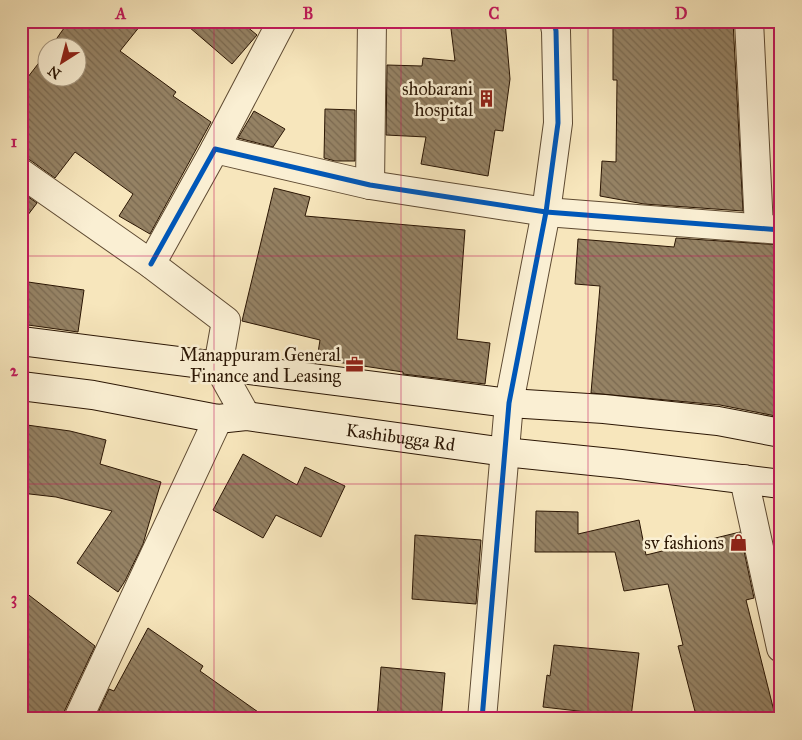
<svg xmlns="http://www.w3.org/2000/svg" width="802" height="740" font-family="'IM FELL Great Primer',serif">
<defs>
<pattern id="building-back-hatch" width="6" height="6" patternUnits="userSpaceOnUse" patternTransform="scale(1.25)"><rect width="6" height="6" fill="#958264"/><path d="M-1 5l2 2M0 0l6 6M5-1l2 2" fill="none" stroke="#7a6950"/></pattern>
</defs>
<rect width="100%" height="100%" fill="#f7e6bc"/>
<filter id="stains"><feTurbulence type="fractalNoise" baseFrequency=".004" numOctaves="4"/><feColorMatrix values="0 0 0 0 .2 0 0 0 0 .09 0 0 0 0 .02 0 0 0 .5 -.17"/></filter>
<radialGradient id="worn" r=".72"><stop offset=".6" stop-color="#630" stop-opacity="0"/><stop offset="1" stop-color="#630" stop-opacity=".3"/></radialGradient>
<g fill="url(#building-back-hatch)" stroke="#2b1604">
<path d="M69,21H144L120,51L176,92L173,96L211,122L150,234L119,216L133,194L75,152L55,178L30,160L21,158V86L48,51V78H78V48H50Z"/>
<path d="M182,21H240L257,35L232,64Z"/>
<path d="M450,21H505L510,79L503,131L495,130L488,176L421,164L426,137L386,135L387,65L422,66L423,58L455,61Z"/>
<path d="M613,21H733L743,211L644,204L600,196L602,161L616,162L617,80H613Z"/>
<path d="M325,109L355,110V161H335L324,158Z"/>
<path d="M254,111L285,129L273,147L238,138Z"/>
<path d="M274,188L310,197L305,216L465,230L457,339L490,343L485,384L403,374V372L317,359L320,340L242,321Z"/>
<path d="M21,192L37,203L21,224Z"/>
<path d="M676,238L781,245V417L720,405L591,393L600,286L575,284L578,239L674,247Z"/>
<path d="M21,281L84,290L78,332L21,324Z"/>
<path d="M27,425L70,431L106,440L100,464L161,482L143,544L125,581L118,592L77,563L112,511L56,497L21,493V469Z"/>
<path d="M243,454L297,485L305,467L345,486L321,537L276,515L263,538L213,510Z"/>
<path d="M536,511L578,512V534L639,520L646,555L740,532L754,598L746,600L776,719H697L678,646L683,645L668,584L624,591L615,552H535Z"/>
<path d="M415,535L481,540L476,604L412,599Z"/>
<path d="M21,589L95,646L64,712L63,719H21Z"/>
<path d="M148,628L203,666L200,671L268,719H95L109,689L114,691Z"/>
<path d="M554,645L639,653L631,717L543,707L547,675L550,676Z"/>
<path d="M381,667L445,673L441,719H377Z"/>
</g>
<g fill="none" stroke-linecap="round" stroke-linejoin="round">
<defs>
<g id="street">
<path d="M749,21L759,228"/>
<path d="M215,149L282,21"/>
<path d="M21,173L151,264L226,321L218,366L246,416"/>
<path d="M370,185L372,21"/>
<path d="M151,264L215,149L370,185L546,212L781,230"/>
<path d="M744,479L781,648"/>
<path d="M78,719L218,419"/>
<path d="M482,719L509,403L546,212L558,123L556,31L554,21"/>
</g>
<g id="secondary">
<path d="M21,341L509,403L604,409L718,421L781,433"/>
<path id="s1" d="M21,386L93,395L218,419L246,416L505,452L621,464L781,484"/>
</g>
</defs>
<use href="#street" stroke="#5e4a32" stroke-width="30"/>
<use href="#secondary" stroke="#2b1604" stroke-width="30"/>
<use href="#street" stroke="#faefd3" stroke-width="28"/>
<use href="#secondary" stroke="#faefd3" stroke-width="28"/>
<defs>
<g id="cycleway">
<path d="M151,264L215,149L370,185L546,212L781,230"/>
<path d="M482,719L509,403L546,212L558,123L556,31L554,21"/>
</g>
</defs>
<use href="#cycleway" stroke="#faefd3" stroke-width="8"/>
<use href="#cycleway" stroke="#0057b8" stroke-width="5"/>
</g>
<path fill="none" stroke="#c2185b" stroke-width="1" stroke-opacity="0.55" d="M214,21V719M401,21V719M588,21V719M21,256H781M21,484H781"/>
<defs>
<symbol id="building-bare" viewBox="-9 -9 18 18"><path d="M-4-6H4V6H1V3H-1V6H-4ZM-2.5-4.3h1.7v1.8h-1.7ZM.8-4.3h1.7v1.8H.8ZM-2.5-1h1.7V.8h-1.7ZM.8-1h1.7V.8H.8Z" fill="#8f2418" stroke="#faefd3" stroke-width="2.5" paint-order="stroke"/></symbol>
<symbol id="office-bare" viewBox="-9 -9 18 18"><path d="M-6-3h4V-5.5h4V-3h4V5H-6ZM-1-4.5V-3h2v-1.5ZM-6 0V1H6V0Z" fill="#8f2418" stroke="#faefd3" stroke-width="2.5" paint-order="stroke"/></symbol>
<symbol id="shop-bare" viewBox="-9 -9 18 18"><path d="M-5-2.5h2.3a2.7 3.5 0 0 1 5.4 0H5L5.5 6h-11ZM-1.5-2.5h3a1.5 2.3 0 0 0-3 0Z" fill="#8f2418" stroke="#faefd3" stroke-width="2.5" paint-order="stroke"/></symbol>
</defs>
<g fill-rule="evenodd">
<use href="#building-bare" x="474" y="86" width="25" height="25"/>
<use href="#office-bare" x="342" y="352" width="25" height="25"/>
<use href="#shop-bare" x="726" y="530" width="25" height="25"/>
</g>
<g text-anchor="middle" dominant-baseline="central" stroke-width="5" stroke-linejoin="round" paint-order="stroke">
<g font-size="18" fill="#2b1604" stroke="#faefd3" text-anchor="end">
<text x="473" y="89">shobarani<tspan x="473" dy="21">hospital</tspan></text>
<text x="341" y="355">Manappuram General<tspan x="341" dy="21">Finance and Leasing</tspan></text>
<text x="724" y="543">sv fashions</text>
</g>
<g font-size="18" fill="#2b1604" stroke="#faefd3">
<text stroke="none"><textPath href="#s1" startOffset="384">Kashibugga Rd</textPath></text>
</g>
</g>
<rect width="802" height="740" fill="none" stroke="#f7e6bc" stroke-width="55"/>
<g transform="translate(62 62) rotate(216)"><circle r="24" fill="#faefd3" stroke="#a79880"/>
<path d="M0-4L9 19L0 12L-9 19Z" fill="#8f2418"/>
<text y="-8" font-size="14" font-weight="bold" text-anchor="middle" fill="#2b1604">N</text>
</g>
<rect x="28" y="28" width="746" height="684" fill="none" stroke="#c2185b" stroke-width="2"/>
<g font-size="16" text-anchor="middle" font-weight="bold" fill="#c2185b">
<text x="121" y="19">A</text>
<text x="308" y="19">B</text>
<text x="494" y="19">C</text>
<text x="681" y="19">D</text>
<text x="14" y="147">1</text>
<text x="14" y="376">2</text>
<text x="14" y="604">3</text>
</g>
<rect width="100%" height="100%" filter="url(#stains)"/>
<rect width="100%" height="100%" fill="url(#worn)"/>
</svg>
